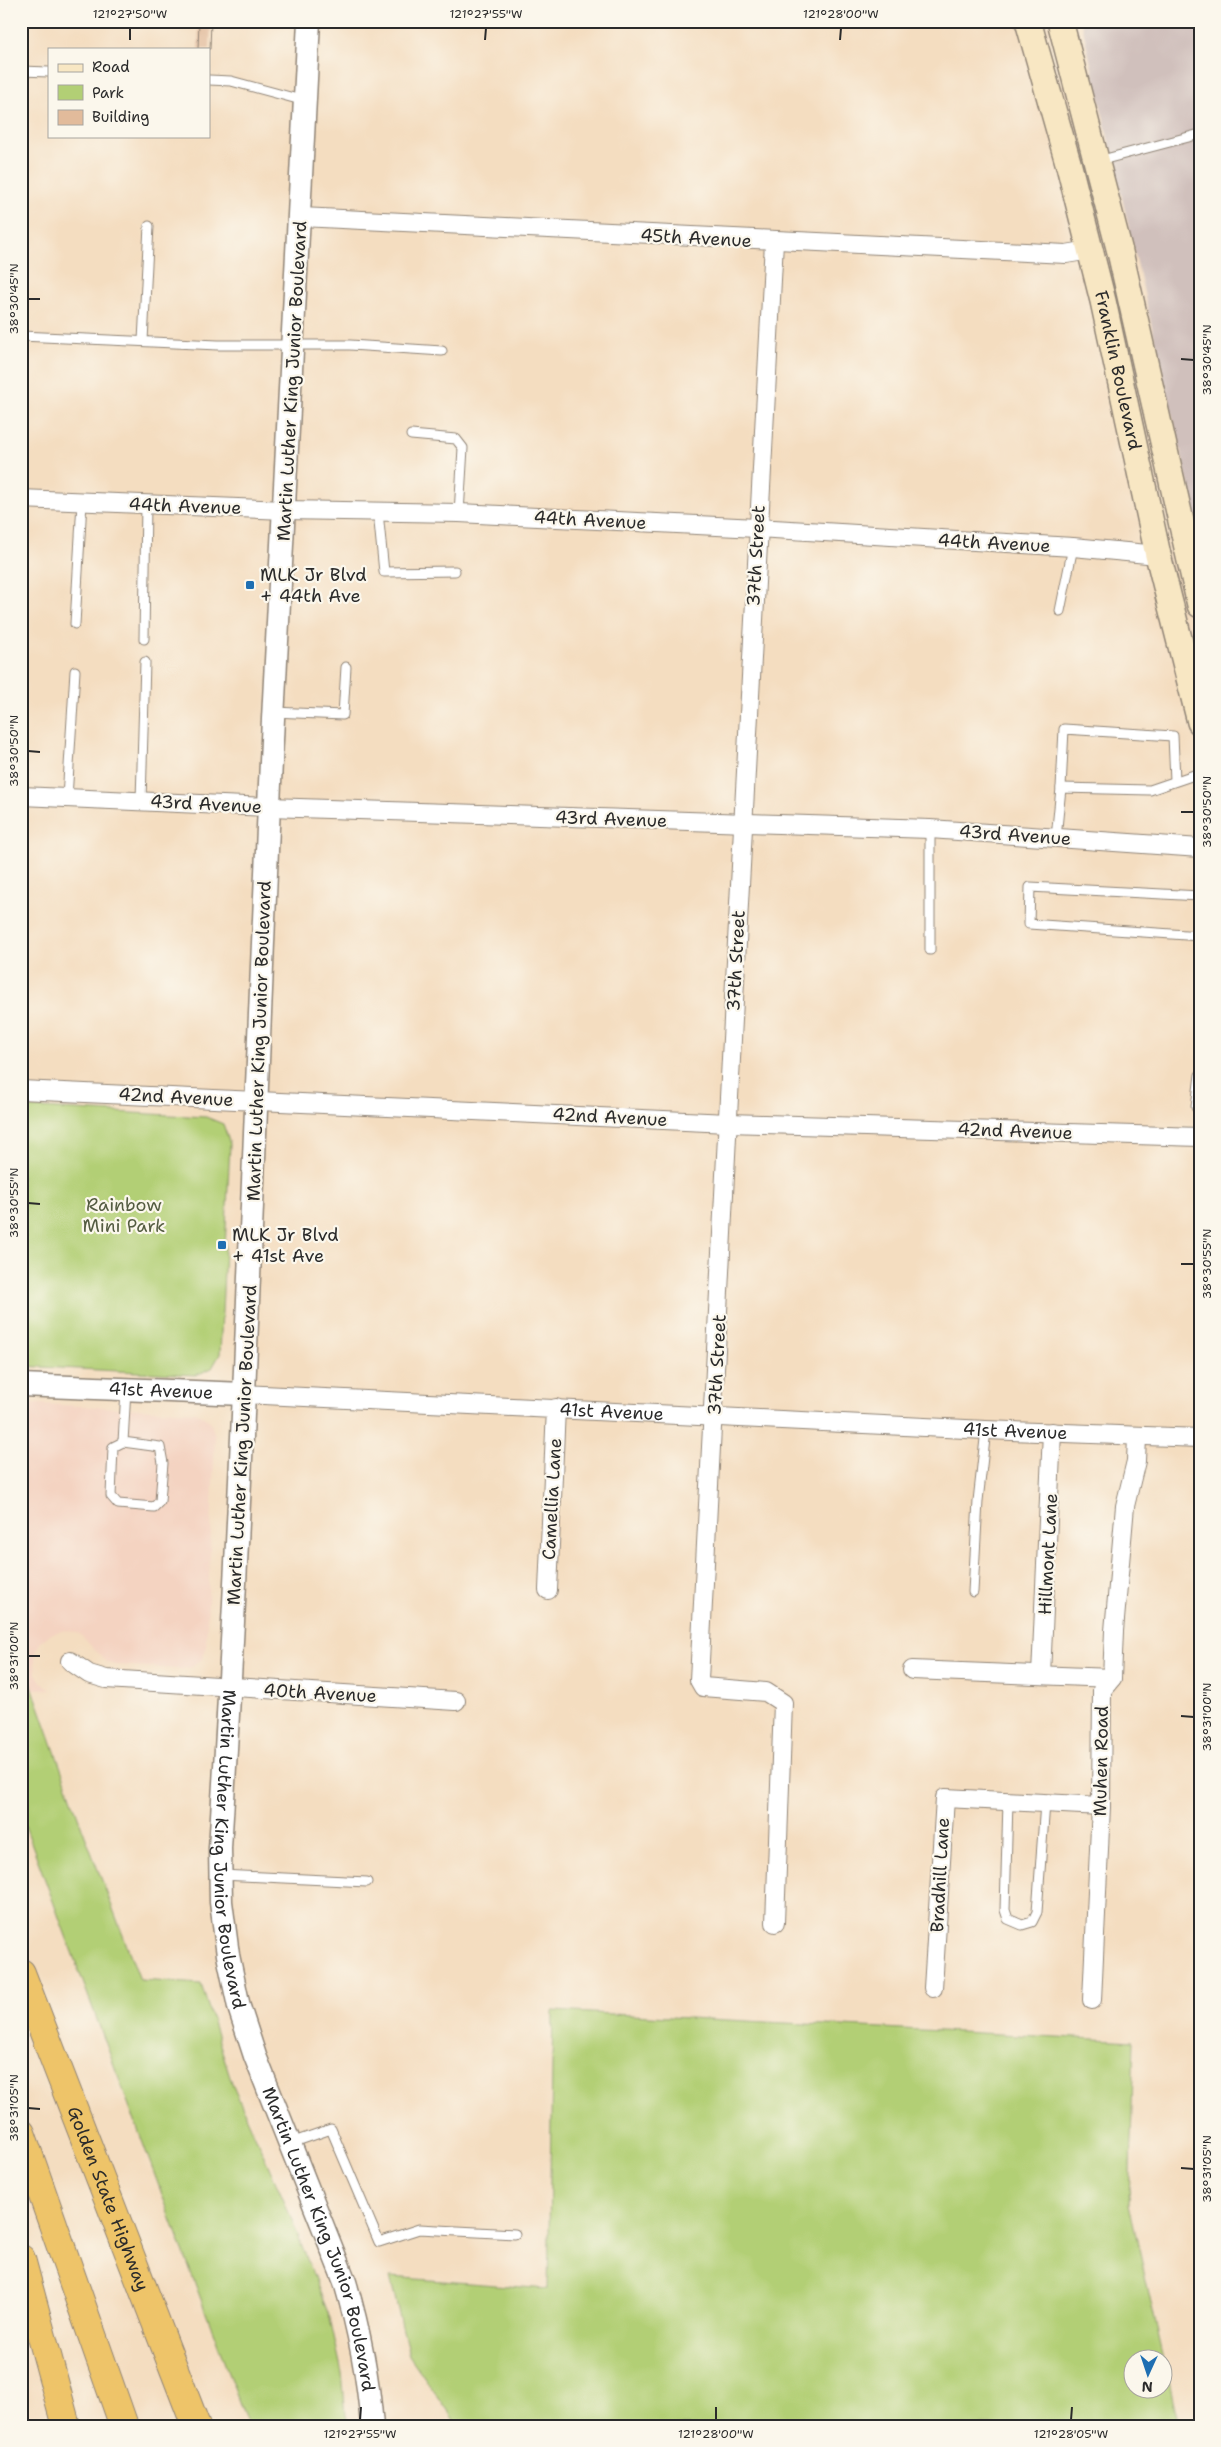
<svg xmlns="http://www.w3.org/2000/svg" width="1221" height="2447" font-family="'Shantell Sans',sans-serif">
<rect width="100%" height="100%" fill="#fbf7ec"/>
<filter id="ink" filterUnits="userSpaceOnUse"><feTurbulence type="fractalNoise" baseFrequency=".02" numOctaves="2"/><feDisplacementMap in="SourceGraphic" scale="10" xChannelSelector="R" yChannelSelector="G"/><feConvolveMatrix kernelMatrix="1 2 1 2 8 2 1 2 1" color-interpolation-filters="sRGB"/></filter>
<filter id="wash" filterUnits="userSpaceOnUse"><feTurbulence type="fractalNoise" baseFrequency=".0096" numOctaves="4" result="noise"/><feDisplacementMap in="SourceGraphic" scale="20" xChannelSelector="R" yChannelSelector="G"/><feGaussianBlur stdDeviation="1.12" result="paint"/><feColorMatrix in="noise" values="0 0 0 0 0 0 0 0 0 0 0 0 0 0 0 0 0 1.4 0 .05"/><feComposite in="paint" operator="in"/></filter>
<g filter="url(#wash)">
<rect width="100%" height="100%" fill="#f4ddc0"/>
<path fill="#f4d3c1" d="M21,1403L196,1412L210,1421L215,1436L206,1648L202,1659L192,1667L179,1669L115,1665L106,1662L80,1634L66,1630L53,1633L42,1640L37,1648L35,1661L36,1674L42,1683L51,1689H34L21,1655Z"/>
<path fill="#d0c0bc" d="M1081,21H1200V534Z"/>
<g fill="#b2cf75" stroke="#6e7d50" fill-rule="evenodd">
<path d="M21,1107L206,1117L223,1124L230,1144L220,1354L212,1368L196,1375L21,1366Z"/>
<path d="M21,1655L82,1828L140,1980L201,1984L233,2086L288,2210L330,2318L342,2373L347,2426H248L21,1815Z"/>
<path d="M553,2011L1134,2041L1129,2205L1179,2426H458L409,2355L390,2277L548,2289ZM1134,2360H1164V2390H1134Z"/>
</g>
<g id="blocks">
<path fill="#e2bb9b" d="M199,21H211L210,49H198Z"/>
</g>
</g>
<g filter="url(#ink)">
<use href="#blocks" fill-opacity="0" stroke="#908476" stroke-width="1"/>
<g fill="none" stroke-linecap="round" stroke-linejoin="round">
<defs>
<g id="service">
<path d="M21,71L49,72"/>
<path d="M209,80L231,81L305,101"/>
<path d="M1098,161L1200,134"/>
<path d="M21,336L218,345H350L442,351"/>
<path d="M143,341L149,226"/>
<path d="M411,435L456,439L463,448L459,513"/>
<path d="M378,512L384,572L455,571"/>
<path d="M1060,611L1073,547"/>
<path d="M75,624L82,502"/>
<path d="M144,639L146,504"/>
<path d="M273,712L343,715L346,667"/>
<path d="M1061,788L1064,729L1173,736L1175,780"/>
<path d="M67,798L75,671"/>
<path d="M141,801L145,662"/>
<path d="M1056,838L1061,788L1150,790L1200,773"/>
<path d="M1200,896L1030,887L1029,924L1200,936"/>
<path d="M930,950V829"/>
<path d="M1196,1107L1200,1075"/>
<path d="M123,1442L113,1447L111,1496L118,1504L154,1507L160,1501L163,1463L160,1447L123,1442L126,1390"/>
<path d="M973,1592L978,1501L986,1430"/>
<path d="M1008,1801L1005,1910L1008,1919L1022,1925L1032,1922L1037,1912L1045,1803"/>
<path d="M221,1875L367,1882"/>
<path d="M291,2143L331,2129L379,2242L419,2229L515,2234"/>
</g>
<g id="minor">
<path d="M301,217L1066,254L1090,250"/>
<path d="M774,242C745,721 727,1201 699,1680L703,1687L766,1692L783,1703L775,1923"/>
<path d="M21,499L285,510L459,513L757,528L1073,547L1158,555"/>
<path d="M21,796L269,807L930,829L1200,848"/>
<path d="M21,1090L728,1123L1200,1137"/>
<path id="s1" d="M244,1394L986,1430L1200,1438"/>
<path d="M548,1590L556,1408"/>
<path d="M70,1661L89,1674L106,1679L456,1701"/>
<path d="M912,1670L1112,1678"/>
<path d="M1041,1675L1052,1432"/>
<path d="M933,1988L945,1798L1101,1806"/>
<path d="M1092,2000L1101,1806L1102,1690L1112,1678L1114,1631L1125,1506L1136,1461L1137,1437"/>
</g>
<g id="tertiary">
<path id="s2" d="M309,21C298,254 284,486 273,719C255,1095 244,1472 220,1848L221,1902L228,1955L239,2007L255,2056L345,2282C359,2329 368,2376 372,2426"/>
<path id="s3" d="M21,1385L244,1394"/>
</g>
<g id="secondary">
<path id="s4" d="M1028,21L1069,166L1103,301L1158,555L1200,722"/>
<path d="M1060,21L1120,252L1200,605"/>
</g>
<g id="motorway">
<path id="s5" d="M21,1973L196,2426"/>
<path d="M21,2133L124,2426"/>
<path d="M21,2259L66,2426"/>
</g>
</defs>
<use href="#service" stroke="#908476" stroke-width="11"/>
<use href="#minor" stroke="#908476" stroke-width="20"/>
<use href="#tertiary" stroke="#908476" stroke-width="25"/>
<use href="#secondary" stroke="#908476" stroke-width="28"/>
<use href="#motorway" stroke="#908476" stroke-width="30"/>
<use href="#service" stroke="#fff" stroke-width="9"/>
<use href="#minor" stroke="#fff" stroke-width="18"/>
<use href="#tertiary" stroke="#fff" stroke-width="22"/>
<use href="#secondary" stroke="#f8e7c3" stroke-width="25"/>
<use href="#motorway" stroke="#eec469" stroke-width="28"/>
</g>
</g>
<path fill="none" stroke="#2b2b2b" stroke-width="2" d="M130,40V28M485,40L486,28M840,40L841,28M28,299H40M1181,359L1194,360M28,751L40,752M1181,812H1194M28,1203L40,1204M1181,1264H1194M28,1656H40M1181,1716L1194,1717M28,2108L40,2109M1181,2168L1194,2169M360,2420L361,2407M716,2420V2407M1071,2420L1072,2407"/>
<g fill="#1f6fb2" stroke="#fbf7ec" stroke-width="2">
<rect x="245" y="580" width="10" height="10" rx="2.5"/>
<rect x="217" y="1240" width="10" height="10" rx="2.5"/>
</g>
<g text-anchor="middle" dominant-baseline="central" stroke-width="4.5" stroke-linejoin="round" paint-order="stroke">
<g font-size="18" fill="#2b2b2b" stroke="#fbf7ec">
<text transform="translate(696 238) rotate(3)">45th Avenue</text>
<text stroke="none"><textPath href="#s4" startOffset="361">Franklin Boulevard</textPath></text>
<text transform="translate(292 381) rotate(-87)">Martin Luther King Junior Boulevard</text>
<text transform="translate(185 506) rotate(2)">44th Avenue</text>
<text transform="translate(590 520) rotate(3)">44th Avenue</text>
<text transform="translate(994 543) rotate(3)">44th Avenue</text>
<text transform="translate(756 556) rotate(-87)">37th Street</text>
<text transform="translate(206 804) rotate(3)">43rd Avenue</text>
<text transform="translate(611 819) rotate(2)">43rd Avenue</text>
<text transform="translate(1015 835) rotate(4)">43rd Avenue</text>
<text transform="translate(736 961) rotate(-87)">37th Street</text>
<text transform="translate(259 1041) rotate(-88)">Martin Luther King Junior Boulevard</text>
<text transform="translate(176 1097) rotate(3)">42nd Avenue</text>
<text transform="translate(610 1117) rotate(3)">42nd Avenue</text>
<text transform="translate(1015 1131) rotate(2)">42nd Avenue</text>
<text transform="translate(717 1365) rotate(-87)">37th Street</text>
<text stroke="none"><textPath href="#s3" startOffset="140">41st Avenue</textPath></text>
<text stroke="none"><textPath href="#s1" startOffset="368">41st Avenue</textPath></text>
<text stroke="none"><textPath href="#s1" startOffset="772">41st Avenue</textPath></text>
<text transform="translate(242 1445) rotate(-87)">Martin Luther King Junior Boulevard</text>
<text transform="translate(552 1499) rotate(-87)">Camellia Lane</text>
<text transform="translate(1048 1554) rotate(-87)">Hillmont Lane</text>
<text transform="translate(320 1693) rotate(3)">40th Avenue</text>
<text transform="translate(1101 1761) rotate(-89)">Muhen Road</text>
<text stroke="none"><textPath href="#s2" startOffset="1831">Martin Luther King Junior Boulevard</textPath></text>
<text transform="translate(940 1875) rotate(-87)">Bradhill Lane</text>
<text stroke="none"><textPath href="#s5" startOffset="242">Golden State Highway</textPath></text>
<text stroke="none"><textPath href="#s2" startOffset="2236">Martin Luther King Junior Boulevard</textPath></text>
</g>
<g font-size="18" fill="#2b2b2b" stroke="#fbf7ec" text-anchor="start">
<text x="260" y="575">MLK Jr Blvd<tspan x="260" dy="21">+ 44th Ave</tspan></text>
<text x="232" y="1235">MLK Jr Blvd<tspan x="232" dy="21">+ 41st Ave</tspan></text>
</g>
<g font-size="18" fill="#545c41" stroke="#fbf7ec">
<text x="124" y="1205">Rainbow<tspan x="124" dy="21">Mini Park</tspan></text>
</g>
</g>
<rect width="1221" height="2447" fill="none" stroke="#fbf7ec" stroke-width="55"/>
<rect x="48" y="48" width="162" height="90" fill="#fbf7ec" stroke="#a8a59f"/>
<rect x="58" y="64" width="25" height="8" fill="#f8e7c3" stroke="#a8a59f"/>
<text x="92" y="72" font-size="15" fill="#2b2b2b">Road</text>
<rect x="58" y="85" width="25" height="15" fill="#b2cf75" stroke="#a8a59f"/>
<text x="92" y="98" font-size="15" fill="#2b2b2b">Park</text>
<rect x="58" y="110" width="25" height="15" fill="#e2bb9b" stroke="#a8a59f"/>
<text x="92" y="122" font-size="15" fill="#2b2b2b">Building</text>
<g transform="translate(1148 2374) rotate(183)"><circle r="24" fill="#fbf7ec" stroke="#a8a59f"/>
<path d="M0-4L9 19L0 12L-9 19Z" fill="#1f6fb2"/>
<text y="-8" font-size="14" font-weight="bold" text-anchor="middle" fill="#2b2b2b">N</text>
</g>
<rect x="28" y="28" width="1166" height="2392" fill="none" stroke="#2b2b2b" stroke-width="2"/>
<g font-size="12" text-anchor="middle" fill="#2b2b2b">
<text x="130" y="18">121°27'50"W</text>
<text x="486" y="18">121°27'55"W</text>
<text x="841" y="18">121°28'00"W</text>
<text transform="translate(14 299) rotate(-90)" y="4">38°30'45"N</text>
<text transform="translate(1207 360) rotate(-90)" y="4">38°30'45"N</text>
<text transform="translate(14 751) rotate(-90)" y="4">38°30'50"N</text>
<text transform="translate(1207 812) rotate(-90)" y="4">38°30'50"N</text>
<text transform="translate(14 1203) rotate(-90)" y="4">38°30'55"N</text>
<text transform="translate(1207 1264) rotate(-90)" y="4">38°30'55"N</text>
<text transform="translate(14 1656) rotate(-90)" y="4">38°31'00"N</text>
<text transform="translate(1207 1717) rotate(-90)" y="4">38°31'00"N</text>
<text transform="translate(14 2108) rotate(-90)" y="4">38°31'05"N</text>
<text transform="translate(1207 2169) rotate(-90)" y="4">38°31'05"N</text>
<text x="360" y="2438">121°27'55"W</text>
<text x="716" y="2438">121°28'00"W</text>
<text x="1071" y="2438">121°28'05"W</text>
</g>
</svg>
